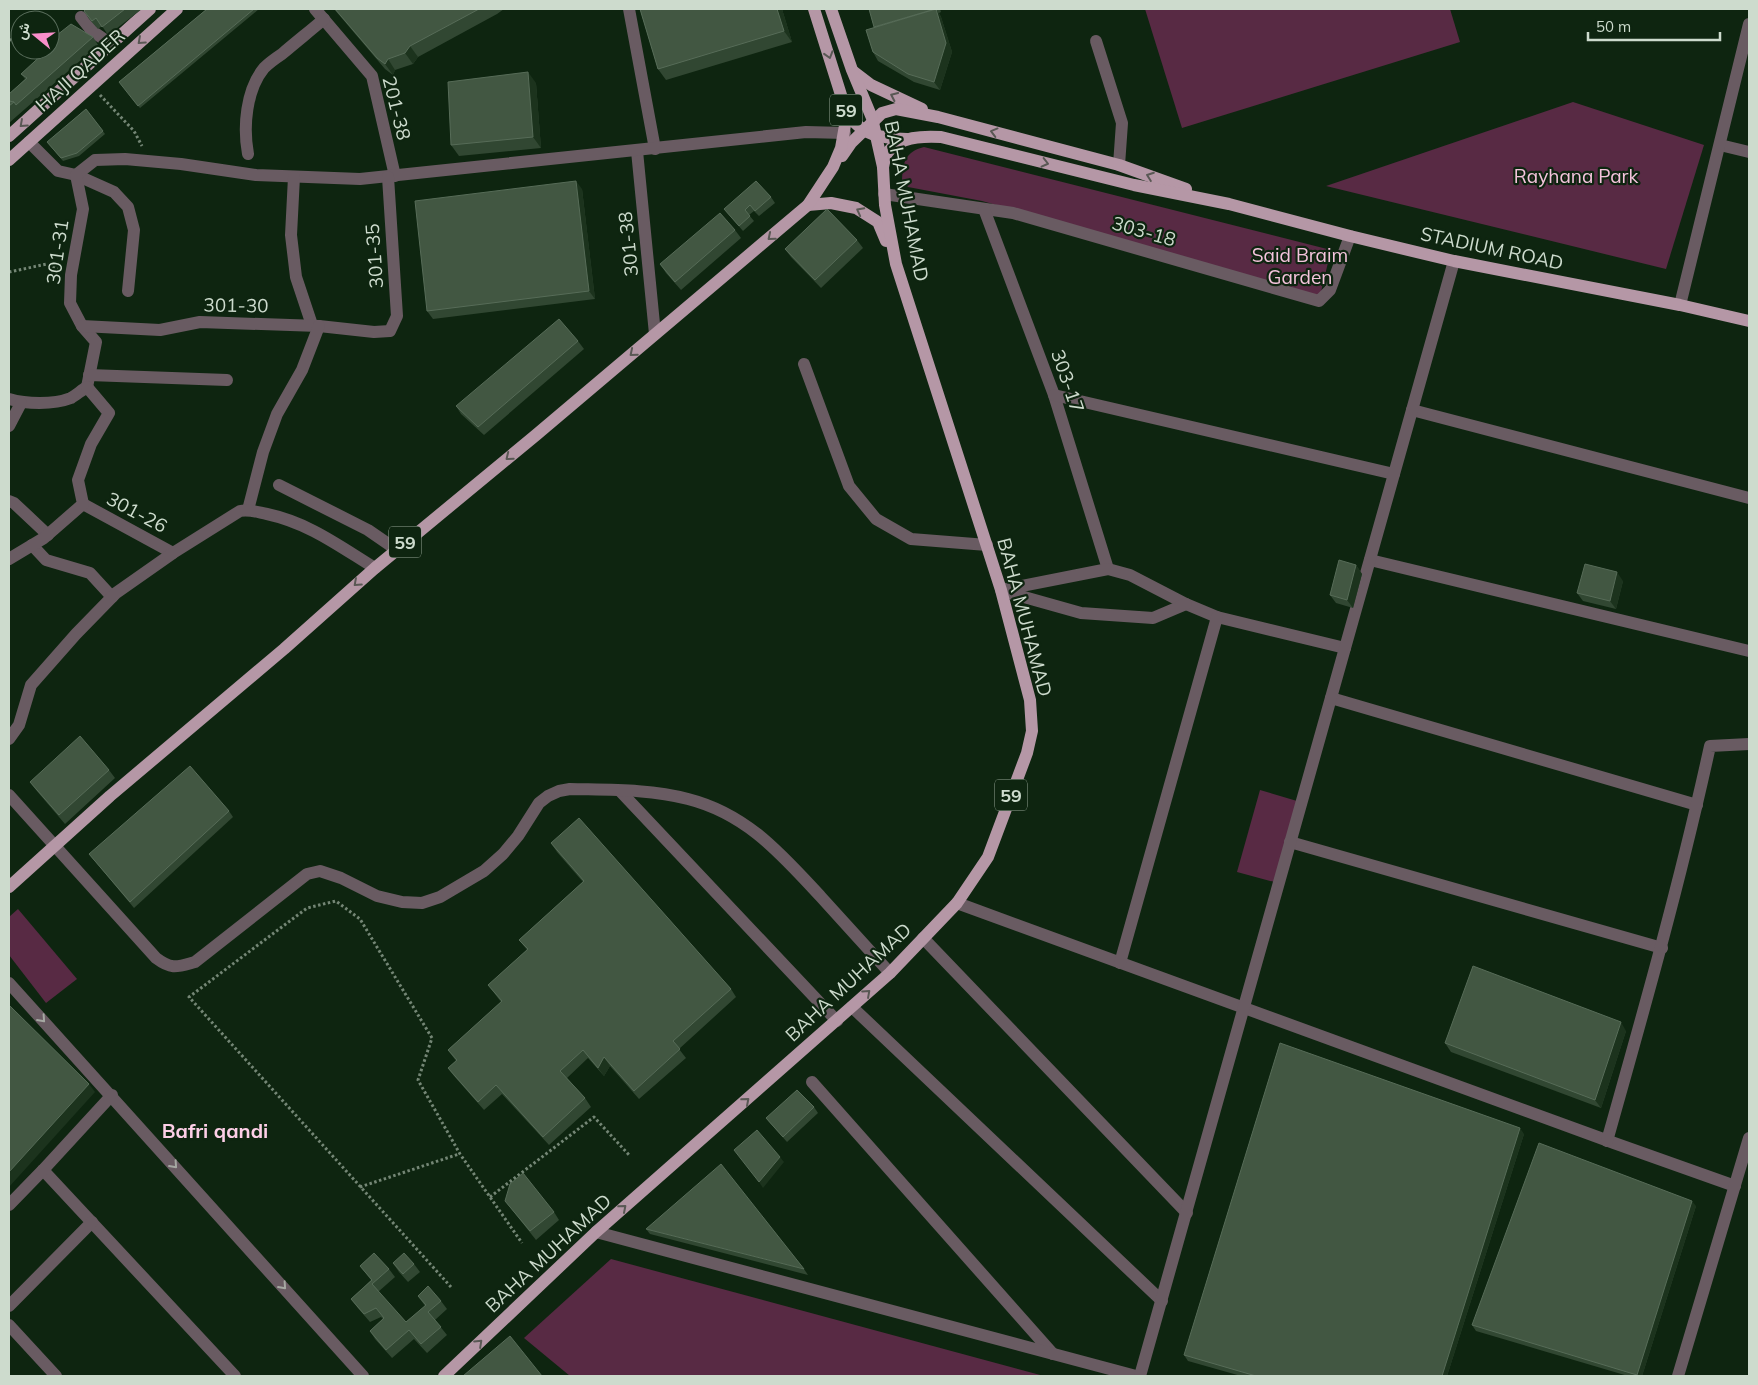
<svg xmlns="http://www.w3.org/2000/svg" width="1758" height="1385" font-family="Mulish,Vazirmatn,sans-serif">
<rect width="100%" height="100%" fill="#0e2510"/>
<g fill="#582a44">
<path d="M1145,9H1450L1460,42L1182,128Z"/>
<path d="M1573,102L1704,145L1666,269L1326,186Z"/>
<path d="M924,147L1331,250L1320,296L982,201L908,187L902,180C903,162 905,152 924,147Z"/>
<path d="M1260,790L1297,801L1278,883L1237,872Z"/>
<path d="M18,909L77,979L46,1003L9,955V917Z"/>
<path d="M611,1259L1044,1376H570L524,1338Z"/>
</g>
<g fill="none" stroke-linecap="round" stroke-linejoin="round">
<g stroke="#748675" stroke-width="3" stroke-dasharray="2.5 2.5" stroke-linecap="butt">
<path d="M50,32L56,39"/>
<path d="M9,39L18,45L20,44"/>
<path d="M100,95L134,131L142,146"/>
<path d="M9,272L47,264L58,269"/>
<path d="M360,1187L459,1154"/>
<path d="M490,1197L594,1117L630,1156"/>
<path d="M451,1287L189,997L307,908L336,901L360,919L432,1038L418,1080L460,1154L522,1243"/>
</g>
<g stroke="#695b62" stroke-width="12">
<path d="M315,9L372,76L395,176"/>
<path d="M629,9L655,149"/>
<path d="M81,17L92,31L108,42L118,37"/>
<path d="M1096,41L1122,123L1119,165"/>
<path d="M29,142L58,171L76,175L114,192L128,207L134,230L128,291"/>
<path d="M1720,145L1749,152"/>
<path d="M637,151L655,334"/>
<path d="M248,154C243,127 246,90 264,68C269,63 276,58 282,54C296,42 310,31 324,19"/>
<path d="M76,175L95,160L125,159L181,164L256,175L360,179L806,132L845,133"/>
<path d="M76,175L83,209L71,275L70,303L82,326L96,342L87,387"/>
<path d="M294,177L291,235L296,277L312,325"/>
<path d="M884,194L1013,213L1319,301L1330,290L1350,236"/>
<path d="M984,209L1054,395L1108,569"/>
<path d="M1680,305L1749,24"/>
<path d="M82,326L160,330L200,322L319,326L374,332L390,331L397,316L388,177"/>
<path d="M804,364L849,486L876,519L911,539L987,545"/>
<path d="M89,375L227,380"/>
<path d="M1054,395L1394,474"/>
<path d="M9,399C26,404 53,405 71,398C76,395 82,390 87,387"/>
<path d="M1412,410L1749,498"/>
<path d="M9,426L21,403"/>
<path d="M279,485L368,530L397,550"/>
<path d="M9,501L14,503L48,535"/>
<path d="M83,504L173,553"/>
<path d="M248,510L263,452L277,414L302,370L319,326"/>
<path d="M32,545L46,560L90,573L112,597"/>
<path d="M9,559L44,538L83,504L78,480L91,444L109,413L87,387"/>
<path d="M1370,560L1749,651"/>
<path d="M1001,590L1108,569L1130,575L1186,604L1217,617L1345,648"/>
<path d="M1003,591L1081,613L1153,618L1186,604"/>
<path d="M1331,698L1697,805"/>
<path d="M9,739L19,725L31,685L76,634L116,593L173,553L240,511C249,509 257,512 267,514C309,523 339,546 375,568"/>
<path d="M620,791L837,1021"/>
<path d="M9,795L156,958C172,970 177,967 195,962L307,874L320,871L341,878L377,896L402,902L422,903L440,897L484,871L503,854L518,836L539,803L548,796L559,791L570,789C609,790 650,789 688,799C747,814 781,854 821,897C844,922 867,948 890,973"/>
<path d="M1290,842L1662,948"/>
<path d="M957,903L1614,1143L1735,1186"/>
<path d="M923,938L1187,1213"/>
<path d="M1120,963L1217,617"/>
<path d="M9,983L363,1376"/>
<path d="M852,1007L1162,1301"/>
<path d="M812,1082L1053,1354"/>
<path d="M1607,1141C1644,1010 1681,879 1710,746L1749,744"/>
<path d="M43,1170L235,1376"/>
<path d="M9,1205L43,1170L112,1095"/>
<path d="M596,1232L1136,1376"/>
<path d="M9,1306L92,1222"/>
<path d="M9,1325L56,1376"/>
<path d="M1140,1376L1454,261"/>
<path d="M1678,1376L1749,1138"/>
</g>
<g stroke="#b597a6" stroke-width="12">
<path d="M854,72L871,85L922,109"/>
<path d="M847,114C864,136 879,138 907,139"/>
<path d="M9,136L150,9"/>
<path d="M842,156L851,143L882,113L896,109L938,117L1119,165L1186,189"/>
<path d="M9,160L177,9"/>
<path d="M883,167C884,163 885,155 888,152C899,136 924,136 941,137L1134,185L1229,204L1350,236L1454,261L1680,305L1749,321"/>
<path d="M808,205L831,203L856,208L878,222L886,241"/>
<path d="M9,887L110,796L284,649L375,568L536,435L808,205L833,167L841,148L847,114L814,9"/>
<path d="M444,1376L596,1232L890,973L957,903L988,857L1027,753L1032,731L1030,700L1001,590L896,264L885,205L883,167L872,118L852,70L831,9"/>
</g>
</g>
<g fill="#314732">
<path d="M86,9H142L108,35L102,26L98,29L89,19L84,11Z"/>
<path d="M207,9H259L140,108L119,82Z"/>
<path d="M334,9H504L497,14L418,57L413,64L395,70L393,75L385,69Z"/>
<path d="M640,9H782L792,42L666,80L658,69Z"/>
<path d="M940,9L941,12L939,13L941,17L952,52L940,90L914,82L878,61L873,52L866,30Z"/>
<path d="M93,37L98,45L9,123V94L25,79L21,74Z"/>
<path d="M536,83L541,148L459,156L451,145Z"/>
<path d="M86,109L105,134L79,156L63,161L47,142Z"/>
<path d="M582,189L595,299L433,319L427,311Z"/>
<path d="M771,197L775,203L759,216L754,211L749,215L754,221L743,231L724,209Z"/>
<path d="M735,230L741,238L681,290L666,273L660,264Z"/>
<path d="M857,240L863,248L821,288L791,257L785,249Z"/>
<path d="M578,341L584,349L484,435L461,414L456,406Z"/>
<path d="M1356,565L1362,574L1353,608L1336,603L1330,595Z"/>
<path d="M1623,581L1616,609L1583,601L1577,593Z"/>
<path d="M109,770L115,778L65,824L36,790L30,782Z"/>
<path d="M229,811L233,817L134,908L89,854Z"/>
<path d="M551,843L731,989L736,997L679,1049L686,1058L639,1099L610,1066L604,1076L588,1058L567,1078L585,1098L591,1107L549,1145L502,1094L484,1110L454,1076L448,1068L456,1061L448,1050L501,1002L488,985L527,950L519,940L583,882L557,852Z"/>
<path d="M1626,1031L1601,1108L1451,1052L1445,1043Z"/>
<path d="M814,1107L818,1113L787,1142L770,1123L766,1118Z"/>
<path d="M1524,1134L1447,1376H1241L1188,1361L1184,1355Z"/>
<path d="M505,1201L554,1212L559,1220L536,1240Z"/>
<path d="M1696,1206L1642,1376H1628L1476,1331L1472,1325Z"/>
<path d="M646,1229L804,1269L808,1275L650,1234Z"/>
<path d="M393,1263L414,1264L420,1272L408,1282L399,1272Z"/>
<path d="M360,1266L389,1269L395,1277L378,1292L406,1322L425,1306L418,1296L441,1301L447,1309L435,1320L447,1335L427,1353L414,1339L392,1358L375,1339L370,1331L383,1319L381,1317L370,1322L357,1307L351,1299L371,1280Z"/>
</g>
<g fill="#1c331d">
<path d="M777,9H782L792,42L784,31Z"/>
<path d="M936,9L941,17L952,52L940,90L934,82Z"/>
<path d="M410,46L418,57L413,64L405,53Z"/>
<path d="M388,59L395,70L393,75L385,64Z"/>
<path d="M528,72L536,83L541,148L533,137Z"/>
<path d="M576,181L582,189L595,299L589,291Z"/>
<path d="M1356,565L1362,574L1353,608L1347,600Z"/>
<path d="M1617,572L1623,581L1616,609L1610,601Z"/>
<path d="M1621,1022L1626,1031L1601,1108L1595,1100Z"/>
<path d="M604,1057L610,1066L604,1076L598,1068Z"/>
<path d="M89,1084L95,1092L9,1187V1172Z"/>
<path d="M1520,1128L1524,1134L1447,1376H1442Z"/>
<path d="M780,1157L784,1162L763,1188L759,1182Z"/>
<path d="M1692,1201L1696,1206L1642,1376H1638L1637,1375Z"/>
</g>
<g fill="#425742" stroke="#576c58">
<path d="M86,9H125L102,27L96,18L92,21L84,11Z"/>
<path d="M207,9H254L138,106L119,82Z"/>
<path d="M335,9H479L410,46L405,53L388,59L385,64L377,58Z"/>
<path d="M640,9H777L784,31L658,69Z"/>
<path d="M869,9H935L874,27Z"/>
<path d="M936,9L946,43L934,82L908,74L873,52L866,30Z"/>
<path d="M71,24L93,37L16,105L14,102L9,101V94L27,78L21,74L47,50H50V47L55,42L52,39Z"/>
<path d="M528,72L533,137L451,145L448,82Z"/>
<path d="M9,101L14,102L9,106Z"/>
<path d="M86,109L103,131L77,153L61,158L47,142Z"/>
<path d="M576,181L589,291L427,311L415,201Z"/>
<path d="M756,181L771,197L755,211L750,205L745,210L750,216L739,226L724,209Z"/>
<path d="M827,209L857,240L815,280L785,249Z"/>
<path d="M720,213L735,230L675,282L660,264Z"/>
<path d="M559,319L578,341L478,427L456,406Z"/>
<path d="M1339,560L1356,565L1347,600L1330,595Z"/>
<path d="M1585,564L1617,572L1610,601L1577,593Z"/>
<path d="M80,736L109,770L59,815L30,782Z"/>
<path d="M190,766L229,811L130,902L89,854Z"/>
<path d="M579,818L731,989L673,1041L680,1049L634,1091L604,1057L598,1068L583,1050L560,1071L585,1098L543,1137L496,1085L478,1102L448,1068L457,1060L448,1050L502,1001L488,985L528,949L519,940L584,881L551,843Z"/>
<path d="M1473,966L1621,1022L1595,1100L1445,1043Z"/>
<path d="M9,1005L89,1084L9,1172Z"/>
<path d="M1280,1043L1520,1128L1442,1376H1256L1184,1355Z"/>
<path d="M797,1090L814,1107L783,1137L766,1118Z"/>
<path d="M757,1130L780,1157L759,1182L734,1150Z"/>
<path d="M1539,1143L1692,1201L1637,1375L1472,1325Z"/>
<path d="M721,1164L804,1269L646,1229Z"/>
<path d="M523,1173L554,1212L530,1231L505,1201L510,1184Z"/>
<path d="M374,1253L389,1269L372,1284L406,1322L426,1305L418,1296L428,1286L441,1301L428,1312L441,1327L421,1344L409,1330L386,1350L370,1331L384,1318L376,1308L364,1314L351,1299L372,1280L360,1266Z"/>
<path d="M404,1253L414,1264L403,1274L393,1263Z"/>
<path d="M510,1336L542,1376H463Z"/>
</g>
<defs><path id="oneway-chevron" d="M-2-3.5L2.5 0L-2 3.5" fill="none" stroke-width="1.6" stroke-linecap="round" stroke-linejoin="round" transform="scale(1.25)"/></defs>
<g stroke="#595854">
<use href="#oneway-chevron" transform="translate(141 41) rotate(138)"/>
<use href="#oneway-chevron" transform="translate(829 55) rotate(73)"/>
<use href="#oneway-chevron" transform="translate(894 96) rotate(-155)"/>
<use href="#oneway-chevron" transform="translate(23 124) rotate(138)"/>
<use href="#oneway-chevron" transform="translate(994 132) rotate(-165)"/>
<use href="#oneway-chevron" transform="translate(1045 163) rotate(14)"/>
<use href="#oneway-chevron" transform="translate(1150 176) rotate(-160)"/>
<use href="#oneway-chevron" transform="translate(860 211) rotate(-152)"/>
<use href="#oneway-chevron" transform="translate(771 237) rotate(140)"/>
<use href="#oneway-chevron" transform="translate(633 353) rotate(140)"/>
<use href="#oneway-chevron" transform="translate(509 457) rotate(141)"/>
<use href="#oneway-chevron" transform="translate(357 583) rotate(138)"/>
<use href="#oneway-chevron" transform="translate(867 993) rotate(-42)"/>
<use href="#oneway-chevron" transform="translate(746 1101) rotate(-41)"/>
<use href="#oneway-chevron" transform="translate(623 1208) rotate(-41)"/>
<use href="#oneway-chevron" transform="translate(479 1343) rotate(-43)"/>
</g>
<g stroke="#a5a8a2">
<use href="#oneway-chevron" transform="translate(42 1019) rotate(48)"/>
<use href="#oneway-chevron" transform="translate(174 1165) rotate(48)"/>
<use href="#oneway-chevron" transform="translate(283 1286) rotate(48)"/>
</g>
<g text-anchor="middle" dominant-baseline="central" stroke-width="4.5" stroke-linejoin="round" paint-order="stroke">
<g fill="#0e2510" stroke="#94a494" stroke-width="1">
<rect x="830" y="94.5" width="32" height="31" rx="4"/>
<rect x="389" y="526.5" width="32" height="31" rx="4"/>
<rect x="995" y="779.5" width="32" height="31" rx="4"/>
</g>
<g font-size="18" font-weight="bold" fill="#cddbcd">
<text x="846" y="110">59</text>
<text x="405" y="542">59</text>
<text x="1011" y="795">59</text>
</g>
<g font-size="19" fill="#cddbcd" stroke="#0e2510">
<text transform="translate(80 70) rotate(-42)">HAJI QADER</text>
<text transform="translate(397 108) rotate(76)">201-38</text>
<text transform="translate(907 201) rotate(79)">BAHA MUHAMAD</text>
<text transform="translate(1144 231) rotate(16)">303-18</text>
<text transform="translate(628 244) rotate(-96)">301-38</text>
<text transform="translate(1492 248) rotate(12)">STADIUM ROAD</text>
<text transform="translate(57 252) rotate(-82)">301-31</text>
<text transform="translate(374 256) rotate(-94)">301-35</text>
<text transform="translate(236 305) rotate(1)">301-30</text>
<text transform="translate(1068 381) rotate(71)">303-17</text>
<text transform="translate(137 512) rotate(28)">301-26</text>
<text transform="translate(1025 617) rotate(75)">BAHA MUHAMAD</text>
<text transform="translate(848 982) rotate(-43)">BAHA MUHAMAD</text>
<text transform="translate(548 1253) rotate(-43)">BAHA MUHAMAD</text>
</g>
<g font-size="19" fill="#f5c4dd" stroke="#0e2510">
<text x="1576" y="176">Rayhana Park</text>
<text x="1300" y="255">Said Braim<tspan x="1300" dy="22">Garden</tspan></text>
</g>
<g font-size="20" font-weight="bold" fill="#fdcfe7" stroke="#0e2510">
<text x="215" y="1130">Bafri qandi</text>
</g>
</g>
<rect width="1758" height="1385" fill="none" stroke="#cddbcd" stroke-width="20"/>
<g transform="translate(35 35) rotate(288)"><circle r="24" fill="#0e2510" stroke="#5a6e5c"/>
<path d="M0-4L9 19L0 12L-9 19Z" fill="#f98fca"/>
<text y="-8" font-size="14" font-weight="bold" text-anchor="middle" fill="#cddbcd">ش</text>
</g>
<path d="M1588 32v8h132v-8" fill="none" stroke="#cddbcd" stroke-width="2.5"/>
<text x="1596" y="32" font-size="15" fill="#cddbcd" stroke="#0e2510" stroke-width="4" paint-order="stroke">50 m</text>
</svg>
